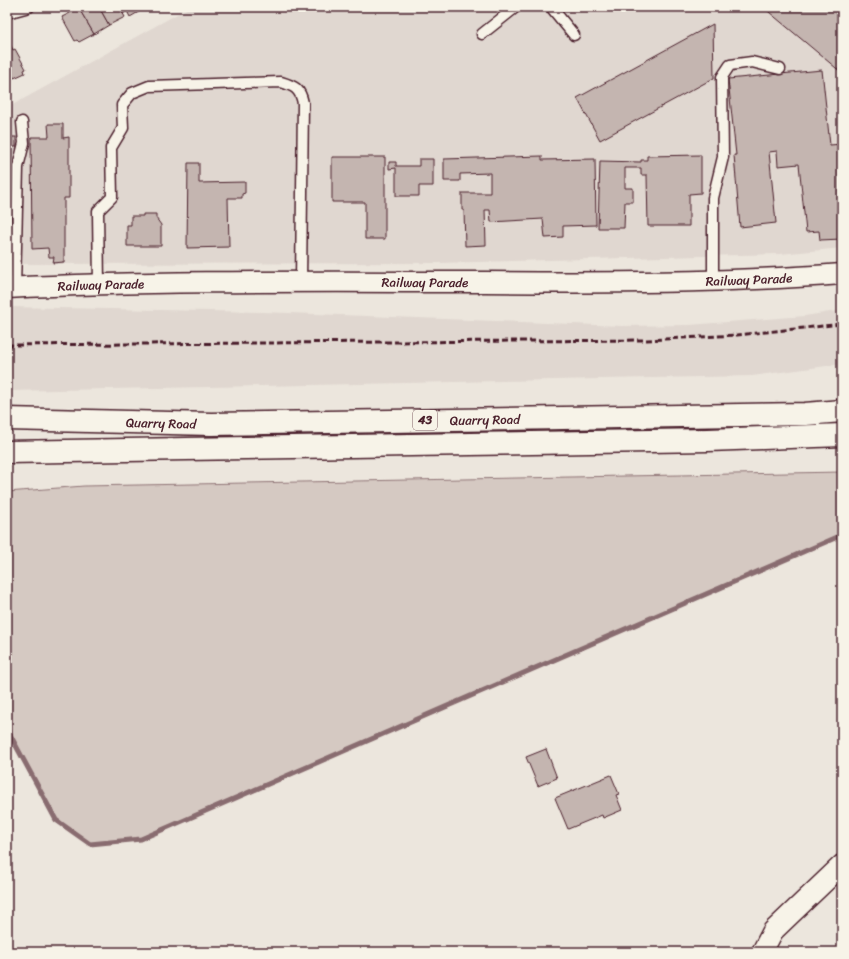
<svg xmlns="http://www.w3.org/2000/svg" width="849" height="959" font-family="Sriracha,sans-serif">
<rect width="100%" height="100%" fill="#ece6dd"/>
<filter id="ink" filterUnits="userSpaceOnUse"><feTurbulence type="fractalNoise" baseFrequency=".025" numOctaves="2"/><feDisplacementMap in="SourceGraphic" scale="8" xChannelSelector="R" yChannelSelector="G"/><feConvolveMatrix kernelMatrix="1 2 1 2 8 2 1 2 1" color-interpolation-filters="sRGB"/></filter>
<g filter="url(#ink)">
<g fill="#e0d7d0">
<path d="M190,7H842V248L780,254L438,263L7,264V108Z"/>
<path d="M7,307L263,312L622,326L689,325L805,316L842,310V364L752,376L7,391Z"/>
</g>
<path fill="#d5c9c2" stroke="#907476" d="M842,472V535L141,839L90,844L56,820L7,729V492L84,486Z"/>
<g fill="none" stroke-linecap="round" stroke-linejoin="round">
<path stroke="#896c6f" stroke-width="5" d="M7,729L56,820L90,844L141,839L842,535"/>
</g>
<g fill="#c4b5b0" stroke="#4a1f2b">
<path d="M69,7H78L94,34L79,42L77,40L75,41L63,19L62,17L70,13L67,8Z"/>
<path d="M78,7H99L109,25L94,34Z"/>
<path d="M99,7H119L125,17L109,25Z"/>
<path d="M119,7H140L142,10L130,17L127,11L123,14Z"/>
<path d="M763,7H842V73Z"/>
<path d="M713,24L714,78L600,140L577,98Z"/>
<path d="M11,46L13,50L15,49L26,69L24,70L25,73L14,78L13,76L10,78L7,71V47L8,48Z"/>
<path d="M822,70L830,145L842,144V239L820,240L819,231L806,232L799,164L778,166L777,151L769,152L776,223L740,227L734,155H736L728,79Z"/>
<path d="M48,124H63V138L69,137V198H64V262L53,263L54,257H49L48,248L32,249L31,137H49Z"/>
<rect x="7" y="137" width="9" height="10"/>
<path d="M701,155V193L689,194V226H648L647,175H641V168H625V188H633V202H625L624,228H598L600,161L641,162V160H647V156Z"/>
<path d="M542,156V160L595,159L596,225L563,226V237L545,238L543,219L491,222L490,210H485L486,245L465,246L464,210H462V193H490V173L460,174V181H444V159Z"/>
<path d="M332,157H385V239H365V202H332Z"/>
<path d="M419,159H433V186H419V196H396V168L389,169V162H396V166H419Z"/>
<path d="M188,163H199V183L245,182V193L242,194V198H228L229,247L187,248Z"/>
<path d="M143,214H156V218L161,225V246H127V225H131V216H143Z"/>
<path d="M546,749L557,778L538,786L526,757Z"/>
<path d="M611,775L619,794L616,795L622,810L603,818L602,815L568,829L555,798Z"/>
</g>
<g fill="none" stroke-linecap="round" stroke-linejoin="round">
<defs>
<g id="service">
<path d="M551,7L574,35"/>
<path d="M7,13L29,7"/>
<path d="M482,34L516,7"/>
<path d="M713,281V198L723,157L722,77L730,65L752,62L780,69"/>
<path d="M99,284L98,211L112,197L111,148L123,128L122,105L132,93L149,86L281,82C294,86 300,88 303,103L301,283"/>
<path d="M15,287L18,167L24,143L22,122"/>
</g>
<g id="minor">
<path id="s1" d="M7,288C166,280 326,282 485,282C604,283 723,283 842,274"/>
<path d="M762,952L773,931L842,865"/>
</g>
<g id="primary">
<path id="s2" d="M7,419L211,424L805,414L842,411"/>
<path d="M7,452L708,440L842,435"/>
</g>
</defs>
<use href="#service" stroke="#4a1f2b" stroke-width="13"/>
<use href="#minor" stroke="#4a1f2b" stroke-width="23"/>
<use href="#primary" stroke="#4a1f2b" stroke-width="25"/>
<use href="#service" stroke="#f7f3e8" stroke-width="10"/>
<use href="#minor" stroke="#f7f3e8" stroke-width="20"/>
<use href="#primary" stroke="#f7f3e8" stroke-width="22"/>
<path stroke="#4a1f2b" stroke-width="3" stroke-dasharray="6 3" stroke-linecap="butt" d="M7,345L647,340L737,335L842,324"/>
</g>
</g>
<g text-anchor="middle" dominant-baseline="central" stroke-width="3" stroke-linejoin="round" paint-order="stroke">
<rect fill="#f7f3e8" stroke="#7e5f64" stroke-width="1" x="413" y="410" width="24" height="20" rx="3"/>
<g font-size="12" font-weight="bold" fill="#4a1f2b">
<text x="425" y="420">43</text>
</g>
<g font-size="13" fill="#4a1f2b" stroke="#f7f3e8">
<text stroke="none"><textPath href="#s1" startOffset="742">Railway Parade</textPath></text>
<text stroke="none"><textPath href="#s1" startOffset="418">Railway Parade</textPath></text>
<text stroke="none"><textPath href="#s1" startOffset="94">Railway Parade</textPath></text>
<text stroke="none"><textPath href="#s2" startOffset="478">Quarry Road</textPath></text>
<text stroke="none"><textPath href="#s2" startOffset="154">Quarry Road</textPath></text>
</g>
</g>
<rect width="849" height="959" fill="none" stroke="#f7f3e8" stroke-width="24"/>
<rect x="12" y="12" width="825" height="935" fill="none" stroke="#4a1f2b" stroke-width="1.5" filter="url(#ink)"/>
</svg>
